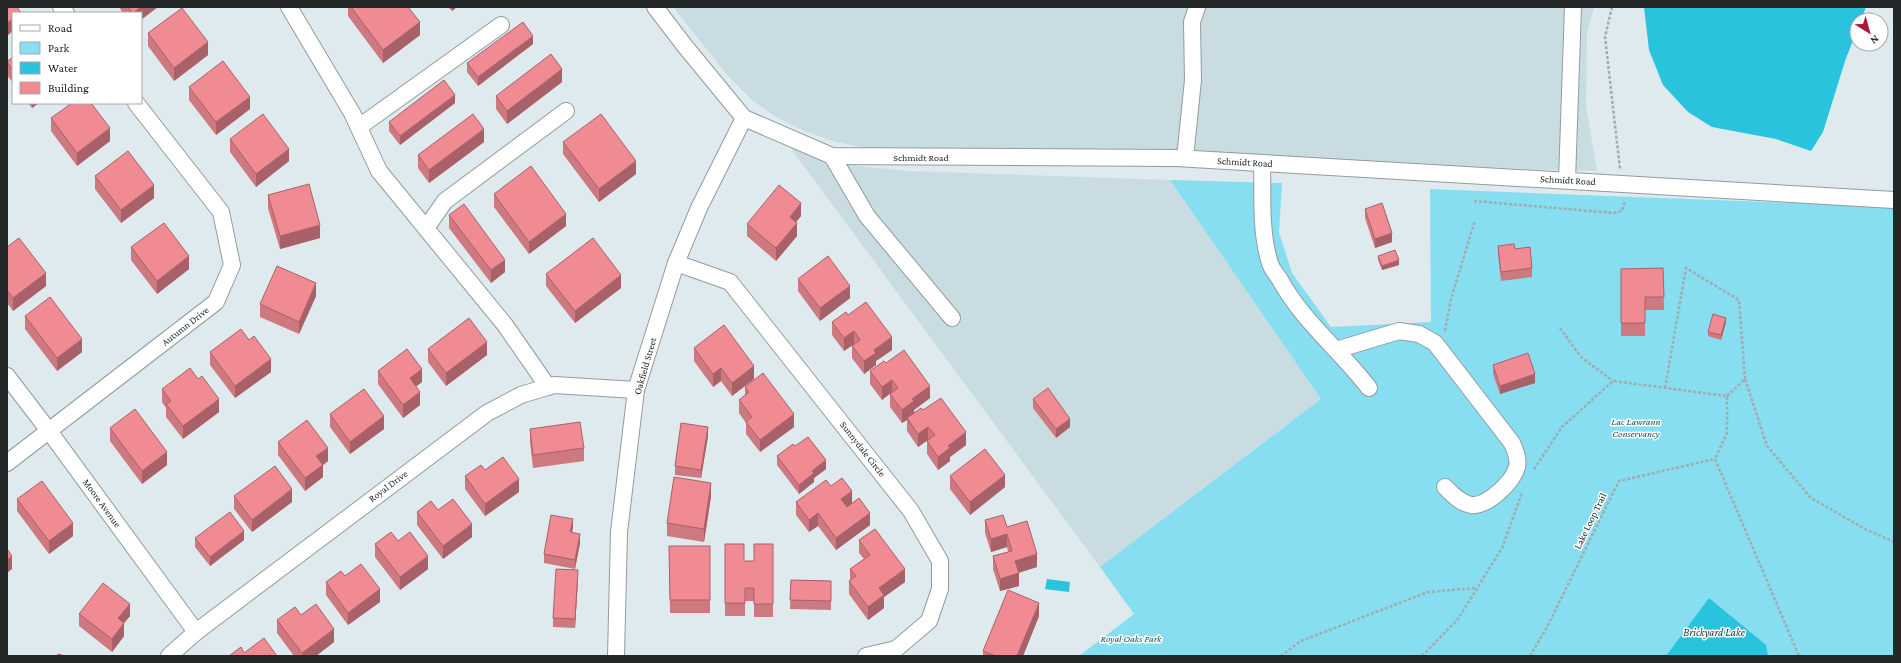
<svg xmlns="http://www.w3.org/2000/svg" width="1901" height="663" font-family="'Crimson Pro',serif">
<rect width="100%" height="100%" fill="#deeaed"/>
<g fill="#c8dce1">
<path d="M673,7H1594L1587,34L1586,107L1597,171L910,152L867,148L836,142L802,130L773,115L753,101L729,77Z"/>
<path d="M789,146L858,166L907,171L1170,180L1321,399L1100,567Z"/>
</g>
<path fill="#86def0" d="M1170,180L1282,183L1279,232L1292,273L1331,327L1431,322L1430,189L1894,207V656H1079L1134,614L1100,567L1321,399Z"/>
<g fill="#29c3dd">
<path d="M1644,7H1866L1861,20H1857V30L1845,61L1823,132L1811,151L1776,139L1712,127L1688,112L1663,85L1649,50Z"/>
<path d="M1047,579L1070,582L1069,592L1045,589Z"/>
<path d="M1709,598L1766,645L1768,656H1666Z"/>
</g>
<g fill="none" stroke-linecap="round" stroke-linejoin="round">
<defs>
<g id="minor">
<path d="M61,7L66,13"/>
<path d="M289,7L352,113L379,171L505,325L548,387"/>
<path d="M655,7L684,45L744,118L832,156L1176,158L1894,200"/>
<path d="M359,127L501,25"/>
<path d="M832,156L867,216L952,318"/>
<path d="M1185,158L1193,80L1192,22L1197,7"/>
<path d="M1262,163C1263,195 1260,228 1269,260C1270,266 1275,273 1279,278C1302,321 1340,350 1369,388"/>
<path d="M1567,180L1573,7"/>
<path d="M426,228L445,201L566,111"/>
<path d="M676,263L730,282L911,511L940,561V589L929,621L896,649L866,656"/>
<path d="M1336,350L1399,331L1419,334L1435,343L1512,443C1515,450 1519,459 1517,467C1513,482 1487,507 1471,505C1460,503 1452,494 1445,487"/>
<path d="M7,376L49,431L196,632"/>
<path d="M7,463L216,302L232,265L221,212L136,103"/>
<path d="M169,656L196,632L487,413L521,395L554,385L636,390"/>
<path d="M616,656L619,532L636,390L676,263L699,208L744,118"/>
</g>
</defs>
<use href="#minor" stroke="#919c9f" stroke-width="18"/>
<g stroke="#a2abae" stroke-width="2.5" stroke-dasharray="3 2" stroke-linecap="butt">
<path d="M1612,7L1605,37L1620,169"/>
<path d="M1474,201L1614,213L1622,211L1625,201"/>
<path d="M1560,328L1581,357L1613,381"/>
<path d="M1445,331L1451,299L1475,220"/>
<path d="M1665,388L1686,268L1739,300L1745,379"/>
<path d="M1727,396L1745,379L1767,446L1811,498L1865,529L1894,542"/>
<path d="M1534,469L1562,427L1613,381L1727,396V433L1715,459L1799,656"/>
<path d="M1281,656L1301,641L1428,592L1476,588"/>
<path d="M1422,656L1458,619L1502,548L1522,493"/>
<path d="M1530,656L1547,627L1619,481L1715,459"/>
</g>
<use href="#minor" stroke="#fff" stroke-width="16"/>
</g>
<g fill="#ce787f">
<path d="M119,7H158L141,13H123Z"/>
<path d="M348,7H408L420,35L383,63L348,16Z"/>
<path d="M448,7H457L452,11Z"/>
<path d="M148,33L208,55L174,81L148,46Z"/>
<path d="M533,44L478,86L467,72V63Z"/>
<path d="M13,57V83L7,75V61Z"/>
<path d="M562,82L507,124L496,109V96Z"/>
<path d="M189,87L250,109L216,135L189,100Z"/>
<path d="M28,103H39L32,108Z"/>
<path d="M455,103L400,145L389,131V122Z"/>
<path d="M51,118L110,141L77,166L51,131Z"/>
<path d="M230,139L289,161L256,187L230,152Z"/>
<path d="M484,142L429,183L418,168V155Z"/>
<path d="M563,142L636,174L599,202L563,154Z"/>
<path d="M95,176L154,198L121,223L95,189Z"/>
<path d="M494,194L566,226L529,254L494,207Z"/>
<path d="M268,195L320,238L280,249L268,208Z"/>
<path d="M1365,209L1392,242L1375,248L1365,218Z"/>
<path d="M449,215L505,272L491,283L449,228Z"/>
<path d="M801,216L796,222L797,236L776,261L747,236V224Z"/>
<path d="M1498,246L1515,249L1532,268V277L1501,281L1498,254Z"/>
<path d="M7,247L46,286L13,311L7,303Z"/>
<path d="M131,247L189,269L157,294L131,260Z"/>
<path d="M1378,256L1399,265L1382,270L1378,260Z"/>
<path d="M1663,268L1664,310H1645V336H1621V269Z"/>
<path d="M546,274L621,288L575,323L546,286Z"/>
<path d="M798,279L850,298L820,321L798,291Z"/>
<path d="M316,296L299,334L260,317V304Z"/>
<path d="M848,315L892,350L876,361V365L864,374L852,358V346L854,344L844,351L832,335V322Z"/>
<path d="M25,316L82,352L57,371L25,329Z"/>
<path d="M1726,322L1721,340L1708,336V332Z"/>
<path d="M694,348L754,379L732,396L721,381L713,387L694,361Z"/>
<path d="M428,349L487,355L446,386L428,362Z"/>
<path d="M210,352L271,372L235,398L210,365Z"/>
<path d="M886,363L930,398L914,410V412L923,410L966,445L950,457V461L938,470L927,454V441L928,440L918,447L907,431V420L902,423L890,407V394L892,393V392L882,400L870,384V371Z"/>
<path d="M1493,365L1535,383L1500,394L1493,374Z"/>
<path d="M378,371L422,382L416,386L420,405L403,418L378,384Z"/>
<path d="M745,387L794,427L760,452L746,434V423L739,413V400L745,396Z"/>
<path d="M162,389L219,412L183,439L166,417V408L162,402Z"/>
<path d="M1033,399L1070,427L1056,438L1033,408Z"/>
<path d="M330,414L384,429L350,454L330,427Z"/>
<path d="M110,428L167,465L142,484L110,441Z"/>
<path d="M530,429L584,448V461L533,468L530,442Z"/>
<path d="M708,436L701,478L675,475V466Z"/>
<path d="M278,442L328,461L323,465V477L305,491L278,455Z"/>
<path d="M795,446L826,469L814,478V482L799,494L777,465V456Z"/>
<path d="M465,476L519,492L485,516L465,489Z"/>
<path d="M950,476L1005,487L970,515L950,489Z"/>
<path d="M831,486L852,503L870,525L836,550L818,526L809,532L796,515V502Z"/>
<path d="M234,496L292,502L252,532L234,509Z"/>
<path d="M711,496L704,542L667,536V523Z"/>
<path d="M17,499L73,536L49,554L17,511Z"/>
<path d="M438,510L472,537L443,559L417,525V512Z"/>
<path d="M985,520L1007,527L1037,567L1019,572V586L1000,591L993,569V556L1008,552L1007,547L991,552L985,533Z"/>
<path d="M573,527L572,533L580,543L575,569L544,563V554Z"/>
<path d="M195,538L244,540L210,566L195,547Z"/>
<path d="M859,540L905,582L884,597V608L868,620L849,594V581L850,580V569L864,559L859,553Z"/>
<path d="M375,544L428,569L400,590L375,557Z"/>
<path d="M725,544L744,561H754L773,544V617H754V601H745V616H725Z"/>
<path d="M669,546H710V613H670Z"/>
<path d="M578,578L575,628L553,627V618Z"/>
<path d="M791,580L831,581V610L790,609Z"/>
<path d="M326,582L380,602L348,625L326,595Z"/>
<path d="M79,614L130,616L124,623V636L112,652L79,626Z"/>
<path d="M1039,616L1023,656H983V651Z"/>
<path d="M277,620L334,642L316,656H294L277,633Z"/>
</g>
<g fill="#a86168">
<path d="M141,7H158L141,20V13H133Z"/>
<path d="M452,7H457L452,11Z"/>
<path d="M13,19V31L7,36V23Z"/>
<path d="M420,22V35L383,63V50Z"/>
<path d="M533,36V44L478,86V77Z"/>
<path d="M208,42V55L174,81V68Z"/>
<path d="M562,69V82L507,124V111Z"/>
<path d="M455,95V103L400,145V136Z"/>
<path d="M250,97V109L216,135V122Z"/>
<path d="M32,103H39L32,108Z"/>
<path d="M110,128V141L77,166V153Z"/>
<path d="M484,129V142L429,183V170Z"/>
<path d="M289,149V161L256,187V174Z"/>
<path d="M636,161V174L599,202V189Z"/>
<path d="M154,185V198L121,223V210Z"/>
<path d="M801,203V216L790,229V217Z"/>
<path d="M566,214V226L529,254V242Z"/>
<path d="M797,223V236L776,261V248Z"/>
<path d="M320,225V238L280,249V236Z"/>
<path d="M1392,233V242L1375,248V239Z"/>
<path d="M189,256V269L157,294V281Z"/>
<path d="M505,260V272L491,283V270Z"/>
<path d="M1399,260V265L1382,270V266Z"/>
<path d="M46,273V286L13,311V298Z"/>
<path d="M621,275V288L575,323V311Z"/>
<path d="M316,283V296L299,334V322Z"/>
<path d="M850,286V298L820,321V308Z"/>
<path d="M1726,318V322L1721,340V335Z"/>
<path d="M854,331V344L844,351V338Z"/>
<path d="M892,337V350L876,361V365L864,374V361L874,350Z"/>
<path d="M82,339V352L57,371V358Z"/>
<path d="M487,342V355L446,386V373Z"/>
<path d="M271,359V372L235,398V386Z"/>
<path d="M754,366V379L732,396V383Z"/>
<path d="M721,368V381L713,387V374Z"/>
<path d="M422,369V382L410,391V378Z"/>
<path d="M1535,374V383L1500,394V386Z"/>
<path d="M892,380V392L882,400V387Z"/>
<path d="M930,386V398L914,410V414L907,418V420L902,423V410L912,399Z"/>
<path d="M420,392V405L403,418V405Z"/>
<path d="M219,399V412L183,439V426Z"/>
<path d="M794,414V427L760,452V440Z"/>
<path d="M384,416V429L350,454V442Z"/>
<path d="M1070,419V427L1056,438V429Z"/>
<path d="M708,427V436L701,478V470Z"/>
<path d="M928,427V440L918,447V434Z"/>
<path d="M966,432V445L950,457V461L938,470V457L948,446Z"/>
<path d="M328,448V461L323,465V477L305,491V478L316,456Z"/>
<path d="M167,452V465L142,484V471Z"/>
<path d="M826,460V469L814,478V482L799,494V485L812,471Z"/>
<path d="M1005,475V487L970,515V502Z"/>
<path d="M519,479V492L485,516V504Z"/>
<path d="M711,483V496L704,542V529Z"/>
<path d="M292,489V502L252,532V520Z"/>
<path d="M852,491V504L841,512V499Z"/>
<path d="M818,513V526L809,532V520Z"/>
<path d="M870,513V525L836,550V538Z"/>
<path d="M573,519V527L570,541V532Z"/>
<path d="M73,523V536L49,554V541Z"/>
<path d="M472,524V537L443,559V546Z"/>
<path d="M244,531V540L210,566V557Z"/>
<path d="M580,534V543L575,569V560Z"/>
<path d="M1007,534V547L991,552V539Z"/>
<path d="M1037,554V567L1015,574V561Z"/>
<path d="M12,556V569L7,573V560Z"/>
<path d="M428,556V569L400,590V577Z"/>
<path d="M905,569V582L884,597V608L868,620V607L879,588Z"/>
<path d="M578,570V578L575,628V619Z"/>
<path d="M1019,573V586L1000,591V579Z"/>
<path d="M380,589V602L348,625V613Z"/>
<path d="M1039,603V616L1023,656H1017Z"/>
<path d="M130,604V616L124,623V636L112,652V639L118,618Z"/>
<path d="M334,629V642L316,656H302V653Z"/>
</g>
<g fill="#f08b94" stroke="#a86168">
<path d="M7,7H17L21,13H13V19L7,23Z"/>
<path d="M128,7H141L133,13Z"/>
<path d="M351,7H408L420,22L383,50Z"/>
<path d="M182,8L208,42L174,68L148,33Z"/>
<path d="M523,22L533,36L478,77L467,63Z"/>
<path d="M551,54L562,69L507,111L496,96Z"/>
<path d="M13,57V70L7,62Z"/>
<path d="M223,61L250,97L216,122L189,87Z"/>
<path d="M444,80L455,95L400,136L389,122Z"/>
<path d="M72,103H91L110,128L77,153L51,118Z"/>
<path d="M263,114L289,149L256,174L230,139Z"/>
<path d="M473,114L484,129L429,170L418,155Z"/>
<path d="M601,114L636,161L599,189L563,142Z"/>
<path d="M128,151L154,185L121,210L95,176Z"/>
<path d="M531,166L566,214L529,242L494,194Z"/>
<path d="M309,184L320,225L280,236L268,195Z"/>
<path d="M779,185L801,203L790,217L797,223L776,248L747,224Z"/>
<path d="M1382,203L1392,233L1375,239L1365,209Z"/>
<path d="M464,204L505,260L491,270L449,215Z"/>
<path d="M164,223L189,256L157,281L131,247Z"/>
<path d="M19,238L46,273L13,298L7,290V247Z"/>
<path d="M593,238L621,275L575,311L546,274Z"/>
<path d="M1514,244L1515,249L1530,247L1532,268L1501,272L1498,246Z"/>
<path d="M1395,250L1399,260L1382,266L1378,256Z"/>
<path d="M828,256L850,286L820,308L798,279Z"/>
<path d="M277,266L316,283L299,322L260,304Z"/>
<path d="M1663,268L1664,297H1645V323H1621V269Z"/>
<path d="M50,297L82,339L57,358L25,316Z"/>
<path d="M866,302L892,337L874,350L876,353L864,361L852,346L860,340L854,331L844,338L832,322L846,312L848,315Z"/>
<path d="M1713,314L1726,318L1721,335L1708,332Z"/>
<path d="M469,318L487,342L446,373L428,349Z"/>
<path d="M724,325L754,366L732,383L721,368L713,374L694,348Z"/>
<path d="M241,329L249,340L254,336L271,359L235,386L210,352Z"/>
<path d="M407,349L422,369L410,378L420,392L403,405L378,371Z"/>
<path d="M904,350L930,386L912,399L914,401L902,410L890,394L898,388L892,380L882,387L870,371L884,361L886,363Z"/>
<path d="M1528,353L1535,374L1500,386L1493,365Z"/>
<path d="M190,368L198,379L202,376L219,399L183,426L166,404L171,401L162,389Z"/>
<path d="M763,373L794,414L760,440L746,422L752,417L739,400L749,392L745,387Z"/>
<path d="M1048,388L1070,419L1056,429L1033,399Z"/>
<path d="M364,389L384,416L350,442L330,414Z"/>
<path d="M941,398L966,432L948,446L950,448L938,457L927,441L935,435L928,427L918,434L907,418L921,408L923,410Z"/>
<path d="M135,409L167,452L142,471L110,428Z"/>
<path d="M307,420L328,448L316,456L323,465L305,478L278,442Z"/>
<path d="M580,422L584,448L533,455L530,429Z"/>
<path d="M681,423L708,427L701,470L675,466Z"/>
<path d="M808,437L826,460L812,471L814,473L799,485L777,456L793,444L795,446Z"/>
<path d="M985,449L1005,475L970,502L950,476Z"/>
<path d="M503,457L519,479L485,504L465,476L481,465L485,470Z"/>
<path d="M275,466L292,489L252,520L234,496Z"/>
<path d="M674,477L711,483L704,529L667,523Z"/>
<path d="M842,478L852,491L841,499L847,507L859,498L870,513L836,538L818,513L809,520L796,502L826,480L831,486Z"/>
<path d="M42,481L73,523L49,541L17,499Z"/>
<path d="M453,499L472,524L443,546L417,512L431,501L438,510Z"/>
<path d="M230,512L244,531L210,557L195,538Z"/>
<path d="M551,515L573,519L570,532L580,534L575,560L544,554Z"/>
<path d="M1003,515L1007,527L1027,521L1037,554L1015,561L1019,573L1000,579L993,556L1012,551L1007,534L991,539L985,520Z"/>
<path d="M875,529L905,569L879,588L884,595L868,607L849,581L856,576L850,569L870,555L859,540Z"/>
<path d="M391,532L398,541L410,532L428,556L400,577L375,544Z"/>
<path d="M725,544H744V561H754V544H773V604H754V588H745V603H725Z"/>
<path d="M669,546H710V600H670Z"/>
<path d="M7,549L12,556L7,560Z"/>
<path d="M361,564L380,589L348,613L326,582L341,571L345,576Z"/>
<path d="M556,569L578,570L575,619L553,618Z"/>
<path d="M791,580L831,581V601L790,600Z"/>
<path d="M103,583L130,604L118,618L124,623L112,639L79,614Z"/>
<path d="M1008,590L1039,603L1017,656H996L983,651Z"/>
<path d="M316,604L334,629L302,653L277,620L295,607L301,615Z"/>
<path d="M264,638L277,656H229L241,647L244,653Z"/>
<path d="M58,654L65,656H57Z"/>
</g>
<g text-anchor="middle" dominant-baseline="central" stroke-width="3" stroke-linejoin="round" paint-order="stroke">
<g font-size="10" fill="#232728" stroke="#fff">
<text x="921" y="157">Schmidt Road</text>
<text transform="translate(1245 162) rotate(3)">Schmidt Road</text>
<text transform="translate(1568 180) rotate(3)">Schmidt Road</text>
<text transform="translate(185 326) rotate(-38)">Autumn Drive</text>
<text transform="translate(645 366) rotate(-74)">Oakfield Street</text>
<text transform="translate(863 449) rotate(52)">Sunnydale Circle</text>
<text transform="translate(388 486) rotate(-37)">Royal Drive</text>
<text transform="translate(102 503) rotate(54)">Moore Avenue</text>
<text transform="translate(1590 521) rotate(-64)">Lake Loop Trail</text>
</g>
<g font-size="10" font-style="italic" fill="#14505b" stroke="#fff">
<text x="1636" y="421">Lac Lawrann<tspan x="1636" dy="12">Conservancy</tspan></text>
<text x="1131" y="638">Royal Oaks Park</text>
</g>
<g font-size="11" font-style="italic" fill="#193136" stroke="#fff">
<text x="1714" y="632">Brickyard Lake</text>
</g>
</g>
<rect width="1901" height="663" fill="none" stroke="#232728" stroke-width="16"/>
<rect x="12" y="12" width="130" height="92" fill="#ffffff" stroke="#a7a9a9"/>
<rect x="20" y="25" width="20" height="6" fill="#ffffff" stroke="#a7a9a9"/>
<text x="48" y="32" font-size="12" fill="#232728">Road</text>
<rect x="20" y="42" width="20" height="12" fill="#86def0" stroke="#a7a9a9"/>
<text x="48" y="52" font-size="12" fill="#232728">Park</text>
<rect x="20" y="62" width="20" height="12" fill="#29c3dd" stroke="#a7a9a9"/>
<text x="48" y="72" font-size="12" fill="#232728">Water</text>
<rect x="20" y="82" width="20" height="12" fill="#f08b94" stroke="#a7a9a9"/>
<text x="48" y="92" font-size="12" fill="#232728">Building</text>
<g transform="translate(1869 32) rotate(143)"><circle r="19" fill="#ffffff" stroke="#a7a9a9"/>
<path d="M0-3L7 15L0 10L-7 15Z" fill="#ab163c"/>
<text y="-6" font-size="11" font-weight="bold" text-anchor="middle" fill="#232728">N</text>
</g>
</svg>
